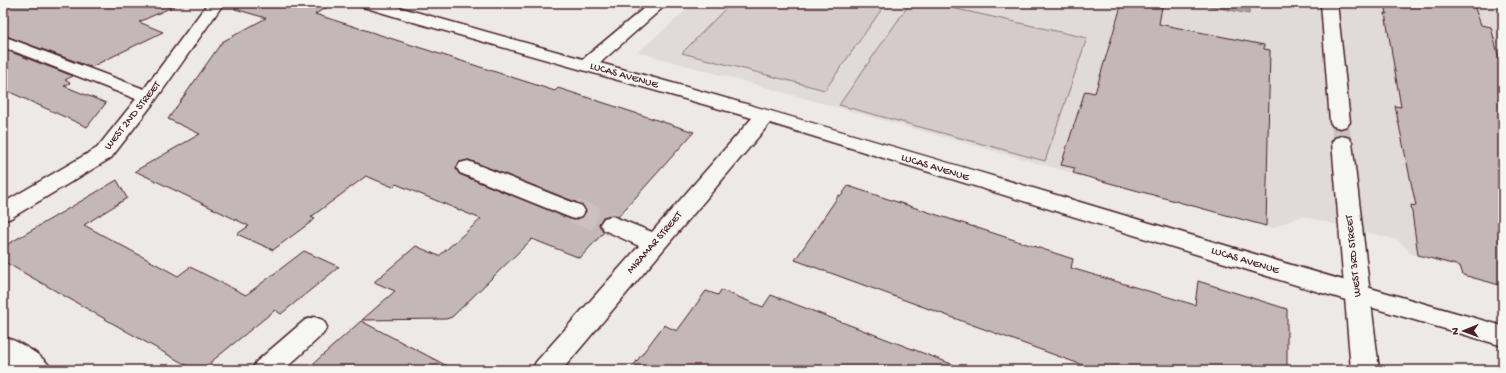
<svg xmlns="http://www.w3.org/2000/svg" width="1506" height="373" font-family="'Gochi Hand',sans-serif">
<rect width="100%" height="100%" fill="#ece9e6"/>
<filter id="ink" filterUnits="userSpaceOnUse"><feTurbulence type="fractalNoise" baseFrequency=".025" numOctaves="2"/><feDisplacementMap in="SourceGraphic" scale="8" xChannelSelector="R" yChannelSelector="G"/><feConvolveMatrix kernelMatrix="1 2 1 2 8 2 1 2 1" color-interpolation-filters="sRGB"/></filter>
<g filter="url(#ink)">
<path fill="#e0dad8" d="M695,3H1503V281L1412,254L1398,240L1302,216L1272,228L638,52Z"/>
<g fill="#d4cbca" stroke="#8f757a">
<path d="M731,3H886L825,90L682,53Z"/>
<path d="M910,3H930L1087,38L1045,161L839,105Z"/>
</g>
<path fill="#b1a2a3" stroke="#886e73" d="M1194,3H1250L1249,14Z"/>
<g fill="#c4b7b7" stroke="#4a1f2b" fill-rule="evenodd">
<path d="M3,3H181L139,22L163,32L91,67L3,35Z"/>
<path d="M236,3H335L315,14L555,91L558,88L694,132L618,217L612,215L603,217L599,225L604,232L580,258L532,239L452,317L446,319L362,320L395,291L374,282L416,246L439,256L481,219L396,184L393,187L366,176L311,217L315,219L273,250L237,234L249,226L135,171L200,134L168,119L222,42L266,18L235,9ZM469,160L583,205L586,212L583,217L573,220L459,174L456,169L459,162Z"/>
<path d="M1122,3H1149L1162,7L1159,24L1264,45V49L1270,50L1266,226L1073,173L1075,168L1061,165L1085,91L1095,93Z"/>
<path d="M1385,3H1473L1481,25L1491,27L1503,74V286L1463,275L1460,266L1418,255L1411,205L1416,206L1395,106L1401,107L1385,13L1387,14Z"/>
<path d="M3,49L73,76L65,80L70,83L64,86L106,103L87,127L3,89Z"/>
<path d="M117,180L127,198L84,225L178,276L190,267L246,295L304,251L339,267L281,314L275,310L201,370L196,366L193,369L3,261V247Z"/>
<path d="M848,186L1073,259L1071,268L1195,305L1198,281L1287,309V370H1096L795,260L839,195L841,196Z"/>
<path d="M721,290L763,307L771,295L962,368L961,370H630L664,325L677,331L706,291L718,295Z"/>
<path d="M361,321L455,370H306Z"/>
</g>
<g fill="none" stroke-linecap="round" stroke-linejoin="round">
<path stroke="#ccc1c1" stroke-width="24" stroke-dasharray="24 12" stroke-linecap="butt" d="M574,211L612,224"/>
<path stroke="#ccc1c1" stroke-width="18" stroke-dasharray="18 10" stroke-linecap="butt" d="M1340,122L1342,142"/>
<defs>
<g id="minor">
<path d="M208,3H224L155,101L111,158L11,218L3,221V203L97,148L136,99L3,47V36L144,89Z"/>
<path d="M358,3H384L583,59L650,3H668L600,63C903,146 1201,241 1503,326V346L1319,292L770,123L562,370H532L536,362L639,246L604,230L600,224L604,218L612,216L652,232L752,118L410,21L360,6Z"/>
<path d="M468,161L582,206L585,211L582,216L574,219L566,216L460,173L457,168L460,163Z"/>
<path d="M314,317L323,320L327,327L323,334L284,370H252L256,362L305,320Z"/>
<path d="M3,336C19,342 44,355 52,370H16L3,361Z"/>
</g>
<g id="major">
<path d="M1321,3H1337L1350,122L1347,126L1340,128L1333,126L1330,122Z"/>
<path d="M1342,136L1349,138L1352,142L1379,370H1351L1332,142L1335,138Z"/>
</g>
</defs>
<use href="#minor" stroke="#4a1f2b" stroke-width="3"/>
<use href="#major" stroke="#4a1f2b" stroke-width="3"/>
<use href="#minor" fill="#f6f6f2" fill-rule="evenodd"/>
<use href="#major" fill="#f6f6f2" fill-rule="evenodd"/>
</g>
</g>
<g text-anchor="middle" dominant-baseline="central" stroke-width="3" stroke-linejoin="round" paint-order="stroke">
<g font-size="11" fill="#4a1f2b" stroke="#f6f6f2">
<text transform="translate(624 76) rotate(16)">LUCAS AVENUE</text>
<text transform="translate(133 116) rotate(-52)">WEST 2ND STREET</text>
<text transform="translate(935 168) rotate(17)">LUCAS AVENUE</text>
<text transform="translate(655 243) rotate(-49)">MIRAMAR STREET</text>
<text transform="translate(1354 256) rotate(-96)">WEST 3RD STREET</text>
<text transform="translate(1245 261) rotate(17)">LUCAS AVENUE</text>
</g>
</g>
<rect width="1506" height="373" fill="none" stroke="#f6f6f2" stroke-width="16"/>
<rect x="8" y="8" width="1490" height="357" fill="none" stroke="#4a1f2b" stroke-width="1.5" filter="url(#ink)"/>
<g transform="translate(1464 331) rotate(269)" stroke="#f6f6f2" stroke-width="3" paint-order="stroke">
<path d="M0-3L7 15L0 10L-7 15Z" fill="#4a1f2b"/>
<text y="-6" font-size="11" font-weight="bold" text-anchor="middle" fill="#4a1f2b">N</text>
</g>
</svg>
